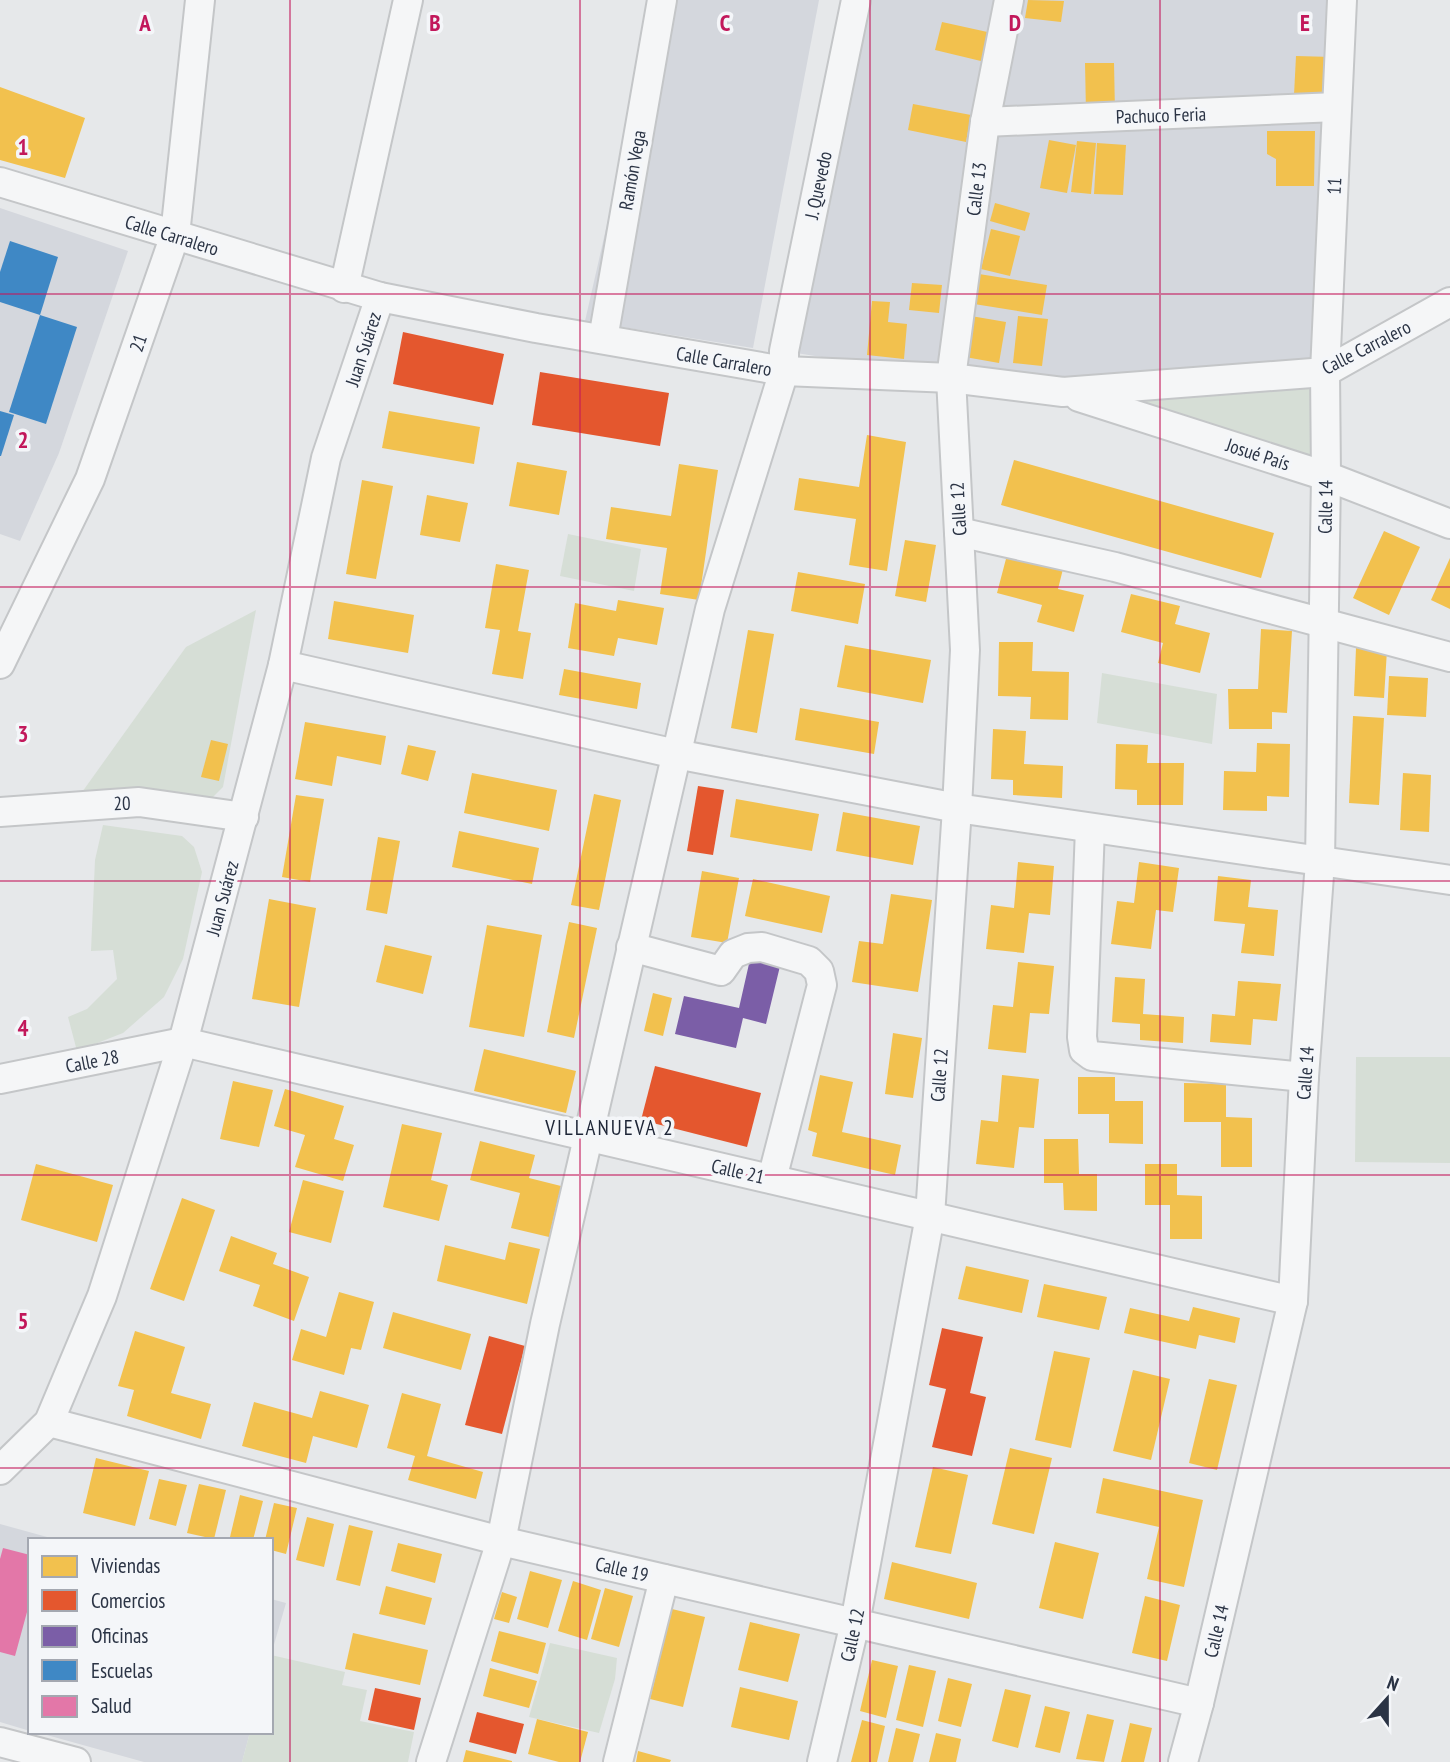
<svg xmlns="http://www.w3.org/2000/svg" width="1450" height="1762" font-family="'PT Sans Narrow',sans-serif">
<rect width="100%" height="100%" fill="#e6e8ea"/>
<g fill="#d4d7dd">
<path d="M658,0H819L753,348L585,321Z"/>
<path d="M856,0H1342L1325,372L1063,392L951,378L784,351Z"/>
<path d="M0,208L128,251L59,453L20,541L0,534Z"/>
<path d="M0,1524L58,1540H30V1731L0,1722Z"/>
<path d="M271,1599L286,1603L271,1655Z"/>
<path d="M36,1732H250L242,1762H144Z"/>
</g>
<g fill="#d6ded6">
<path d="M1325,372L1326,476L1063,392Z"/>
<path d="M568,534L641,549L634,591L560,576Z"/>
<path d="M256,610L223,787L212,798L80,795L186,647Z"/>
<path d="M1102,673L1217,694L1212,744L1097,723Z"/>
<path d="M103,825L182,836L194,847L202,872L183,959L164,997L123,1033L77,1051L68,1017L87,1009L117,979L113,950L91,951L95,860Z"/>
<path d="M1356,1057H1450V1163L1355,1162Z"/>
<path d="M550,1643L617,1658L615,1679L599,1733L529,1717Z"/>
<path d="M271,1655L345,1672L342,1685L367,1690L360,1721L414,1732L408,1762H242L250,1732H271Z"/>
</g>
<g fill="#f2c14e">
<path d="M1028,0L1064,1L1061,22L1025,18Z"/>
<path d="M942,22L992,33L985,62L935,50Z"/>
<path d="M1296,56L1333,57L1331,97L1294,95Z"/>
<path d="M1085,63H1114L1115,112H1086Z"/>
<path d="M0,87L85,118L65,178L0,160Z"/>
<path d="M913,104L971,115L966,142L908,130Z"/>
<path d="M1267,131H1315L1314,186H1276V159L1267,154Z"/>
<path d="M1049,140L1076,145L1067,193L1040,188Z"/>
<path d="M1077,141L1096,143L1091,194L1071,192Z"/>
<path d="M1097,143L1126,145L1123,195L1094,194Z"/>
<path d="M995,203L1030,213L1025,231L990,221Z"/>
<path d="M991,229L1020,236L1010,276L981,269Z"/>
<path d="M979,274L1047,285L1042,315L974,304Z"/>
<path d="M912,283L942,285L939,313L909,310Z"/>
<path d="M872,301L890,302L888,322L907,324L904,359L867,355Z"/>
<path d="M971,316L1006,322L999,363L965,357Z"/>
<path d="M1018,316L1048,319L1042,366L1013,363Z"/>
<path d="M389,411L480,427L474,464L382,448Z"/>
<path d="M867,435L906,442L887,571L849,565L856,519L794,510L799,478L859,487Z"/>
<path d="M1014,460L1274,533L1261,578L1001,505Z"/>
<path d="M517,462L567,471L559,515L509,506Z"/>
<path d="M679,464L718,470L699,600L660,594L667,548L606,539L611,507L671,516Z"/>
<path d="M362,480L393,486L376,579L346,574Z"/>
<path d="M427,495L468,503L460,542L420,535Z"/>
<path d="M1384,531L1420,547L1389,615L1353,598Z"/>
<path d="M905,540L936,545L926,602L895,596Z"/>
<path d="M1007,555L1063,569L1058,589L1084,595L1074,632L1037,622L1042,605L997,593Z"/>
<path d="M1450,558V609L1431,600Z"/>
<path d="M496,564L529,570L518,631L531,633L523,679L492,674L500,630L485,628Z"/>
<path d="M798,572L865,584L858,624L791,611Z"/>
<path d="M1131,594L1180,606L1175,624L1210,633L1200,673L1158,663L1163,643L1121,632Z"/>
<path d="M618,600L664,608L657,645L618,638L614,656L568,648L575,603L616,611Z"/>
<path d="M334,601L414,615L408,653L328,639Z"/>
<path d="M1261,629L1292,631L1287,713L1272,712V729H1229L1228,689H1258Z"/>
<path d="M748,630L774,634L757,733L731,728Z"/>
<path d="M999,642H1033L1032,671L1069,672L1068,720L1030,719L1031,697L998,696Z"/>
<path d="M845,645L931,660L923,703L837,687Z"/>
<path d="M1356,648L1387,650L1384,698L1354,696Z"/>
<path d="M564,669L641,683L637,709L559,695Z"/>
<path d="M1389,676L1428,678L1426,717L1387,715Z"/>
<path d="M800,708L879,722L874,754L795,740Z"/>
<path d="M1353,716L1384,718L1379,805L1349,803Z"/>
<path d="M305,722L386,736L381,765L337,756L332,786L295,779Z"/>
<path d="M993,729L1026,731L1024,764L1063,766L1062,798L1013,795V780L991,779Z"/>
<path d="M211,740L228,744L219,781L201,777Z"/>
<path d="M1257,743L1290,744L1289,797L1267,796V811L1223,810L1224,771L1256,772Z"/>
<path d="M1116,744L1148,745L1147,763H1184L1183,805H1137V790L1115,789Z"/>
<path d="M408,745L436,751L428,781L401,774Z"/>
<path d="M472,773L557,790L549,831L464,813Z"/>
<path d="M1403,773L1431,775L1429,832L1400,830Z"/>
<path d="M594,794L621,800L599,910L571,905Z"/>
<path d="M296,795L324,799L310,882L282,877Z"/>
<path d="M736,799L819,814L812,851L730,837Z"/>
<path d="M843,812L920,826L913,865L836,851Z"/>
<path d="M459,831L539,848L532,884L452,867Z"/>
<path d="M378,837L400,841L387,914L366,910Z"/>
<path d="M1018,862L1054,866L1050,915L1029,913L1024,953L986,949L991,905L1014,908Z"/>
<path d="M1139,862L1179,868L1173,912L1156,910L1151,949L1111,944L1117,901L1134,903Z"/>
<path d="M702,871L739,878L727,943L691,937Z"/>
<path d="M1218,876L1251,880L1248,907L1278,910L1274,956L1241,953L1245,924L1214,921Z"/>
<path d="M753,879L830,896L822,933L745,916Z"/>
<path d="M891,894L932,900L918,992L852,982L859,941L883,944Z"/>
<path d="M269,899L316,908L299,1007L252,999Z"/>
<path d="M569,922L597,928L574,1038L547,1032Z"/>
<path d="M487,925L542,935L524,1037L469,1027Z"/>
<path d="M385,945L432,956L423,994L376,982Z"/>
<path d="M1018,962L1054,966L1049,1014L1030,1013L1026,1053L988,1049L993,1005L1013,1007Z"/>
<path d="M1115,977L1145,979L1143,1014L1184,1017L1183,1043L1140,1040V1024L1112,1022Z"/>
<path d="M1238,981L1281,984L1277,1021L1253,1019L1251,1045L1210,1042L1212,1014L1235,1016Z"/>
<path d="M653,993L672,998L663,1036L644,1031Z"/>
<path d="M893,1033L922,1038L913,1098L885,1094Z"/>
<path d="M484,1049L576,1071L566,1113L474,1091Z"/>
<path d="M820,1075L853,1082L842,1132L901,1145L895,1175L812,1156L817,1133L808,1130Z"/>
<path d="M1002,1075L1039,1079L1034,1128L1019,1127L1014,1168L976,1164L981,1120L998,1122Z"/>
<path d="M1078,1077H1115V1101H1143V1144L1109,1143V1114H1078Z"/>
<path d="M233,1081L273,1090L259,1147L220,1139Z"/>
<path d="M1184,1083L1226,1084V1117L1252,1118V1167H1221V1122H1184Z"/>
<path d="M285,1089L344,1106L334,1139L354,1145L343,1181L295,1167L305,1135L274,1126Z"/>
<path d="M402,1124L442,1133L431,1180L448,1185L439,1221L383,1207Z"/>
<path d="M1044,1139H1078L1079,1174H1097V1211L1064,1210L1063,1183H1044Z"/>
<path d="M480,1141L535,1155L529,1178L561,1186L549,1237L511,1228L520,1193L470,1180Z"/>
<path d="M36,1164L113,1185L97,1242L21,1220Z"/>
<path d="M1145,1164H1177V1195L1202,1196V1239H1170V1205H1145Z"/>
<path d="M303,1180L344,1191L331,1243L289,1232Z"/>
<path d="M182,1198L215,1210L184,1301L150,1289Z"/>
<path d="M231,1236L277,1253L273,1264L309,1277L294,1321L253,1306L260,1285L219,1271Z"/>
<path d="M509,1242L540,1249L527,1304L437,1281L445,1245L505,1260Z"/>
<path d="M966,1266L1029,1280L1022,1313L958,1299Z"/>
<path d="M1044,1284L1107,1297L1099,1330L1037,1317Z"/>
<path d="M339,1292L374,1302L361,1350L351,1348L344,1375L292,1360L301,1329L326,1337Z"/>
<path d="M1193,1307L1240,1318L1235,1343L1199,1335L1196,1349L1124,1333L1130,1308L1189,1321Z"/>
<path d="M393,1312L471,1334L461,1370L383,1348Z"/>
<path d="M135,1331L185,1347L171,1393L211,1404L201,1439L127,1416L134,1390L118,1386Z"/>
<path d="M1054,1351L1090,1358L1071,1448L1035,1440Z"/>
<path d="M1133,1370L1170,1379L1151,1460L1113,1451Z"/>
<path d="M1209,1379L1237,1385L1217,1470L1189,1463Z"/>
<path d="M320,1391L369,1405L357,1448L313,1436L306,1463L242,1446L254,1402L312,1418Z"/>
<path d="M402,1393L441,1404L427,1456L483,1472L476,1499L408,1480L415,1456L387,1448Z"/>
<path d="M1010,1448L1052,1458L1034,1534L992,1524Z"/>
<path d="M96,1458L149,1471L135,1526L83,1513Z"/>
<path d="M933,1467L968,1475L951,1554L915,1547Z"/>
<path d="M1103,1478L1203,1500L1184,1587L1147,1579L1159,1527L1096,1513Z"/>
<path d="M159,1479L187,1485L176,1526L149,1519Z"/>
<path d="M199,1484L226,1490L214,1539L187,1533Z"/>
<path d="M240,1495L263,1501L253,1540L230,1537Z"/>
<path d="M274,1503L297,1508L286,1554L271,1550V1540H265Z"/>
<path d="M307,1517L334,1524L324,1567L296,1560Z"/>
<path d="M349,1525L373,1531L360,1586L336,1580Z"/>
<path d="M1055,1542L1099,1553L1083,1619L1039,1608Z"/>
<path d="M398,1543L442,1554L435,1583L391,1571Z"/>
<path d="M892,1562L977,1583L969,1619L884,1599Z"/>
<path d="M530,1571L562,1580L548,1628L517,1619Z"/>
<path d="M573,1581L601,1590L587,1640L558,1631Z"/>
<path d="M386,1586L432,1598L425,1625L379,1614Z"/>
<path d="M605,1588L633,1596L619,1647L591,1639Z"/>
<path d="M502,1592L517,1597L509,1623L494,1619Z"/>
<path d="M1145,1596L1180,1605L1167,1661L1132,1653Z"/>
<path d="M672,1609L705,1617L683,1707L650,1699Z"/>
<path d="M750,1622L800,1634L788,1682L738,1670Z"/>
<path d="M499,1631L546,1643L538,1674L491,1661Z"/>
<path d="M353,1633L428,1650L420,1685L345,1669Z"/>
<path d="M872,1660L898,1666L886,1718L860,1711Z"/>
<path d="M909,1665L936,1671L923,1727L896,1720Z"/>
<path d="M490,1668L537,1681L529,1708L483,1696Z"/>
<path d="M948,1678L972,1684L961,1727L938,1721Z"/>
<path d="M740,1687L798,1701L789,1740L731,1727Z"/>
<path d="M1005,1689L1031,1695L1018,1748L992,1741Z"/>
<path d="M1045,1706L1070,1712L1060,1753L1035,1747Z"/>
<path d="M1087,1714L1114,1720L1104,1762L1076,1759Z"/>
<path d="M537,1719L588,1732L580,1762H559L528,1754Z"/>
<path d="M862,1720L885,1726L877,1762H851Z"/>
<path d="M1130,1723L1152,1728L1144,1762H1121Z"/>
<path d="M896,1728L920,1734L913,1762H888Z"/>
<path d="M936,1733L961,1739L956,1762H929Z"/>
<path d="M466,1750L512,1761V1762H463Z"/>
<path d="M638,1751L671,1760L670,1762H636Z"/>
</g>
<g fill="#e4572e">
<path d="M403,332L504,354L493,405L393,384Z"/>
<path d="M540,372L669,393L660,446L532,425Z"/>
<path d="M698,786L724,790L713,855L687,851Z"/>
<path d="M655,1066L761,1093L747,1147L641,1120Z"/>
<path d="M942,1328L983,1337L970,1393L986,1397L972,1456L932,1447L946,1389L929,1385Z"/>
<path d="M489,1336L525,1346L502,1434L465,1425Z"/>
<path d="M375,1688L421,1698L414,1730L368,1720Z"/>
<path d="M477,1712L524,1724L516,1754L469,1742Z"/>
</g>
<path fill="#7b5ea7" d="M751,955L781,962L766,1024L743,1018L736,1048L675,1034L684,996L739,1008Z"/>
<g fill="#3f88c5">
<path d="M10,241L58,257L40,315L0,302V272Z"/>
<path d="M40,315L77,327L46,424L9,412Z"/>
<path d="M0,411L14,415L1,456H0Z"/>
</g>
<path fill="#e377a8" d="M3,1548L30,1555V1601L15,1656L0,1652V1559Z"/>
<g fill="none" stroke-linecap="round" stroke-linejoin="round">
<defs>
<g id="minor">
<path d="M985,122L1337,107"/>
<path d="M0,182L380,297L536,328L784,371L951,378L1063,392L1325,372L1450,302"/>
<path d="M344,288L408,0"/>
<path d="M603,339L662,0"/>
<path d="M1079,397L1326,476L1450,524"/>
<path d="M959,532L1115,567L1450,657"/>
<path d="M0,664L90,479L175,235L200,0"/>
<path d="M283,665L676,754L957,808L1450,880"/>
<path d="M0,812L139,802L244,817"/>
<path d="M1090,828L1082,1037L1084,1050L1092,1056L1304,1077"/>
<path d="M631,947L721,971L733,954L748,948L762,947L809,961L819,971L822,985L772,1179"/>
<path d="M0,1079L183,1042L1293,1301"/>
<path d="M49,1422L501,1541L1199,1703"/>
<path d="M0,1470L49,1422L102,1296L183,1042L283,665L326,458L380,297"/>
<path d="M0,1742L76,1762"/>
<path d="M431,1762L501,1541L545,1324L710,609L784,371V351L856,0"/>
<path d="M618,1762L664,1579"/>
<path d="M822,1762L855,1623L930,1216L957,808L965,650L951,378L985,122L1009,0"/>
<path d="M1183,1762L1199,1703L1293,1301L1304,1077L1320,862L1326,476L1325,372L1342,0"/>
</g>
</defs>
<use href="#minor" stroke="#c4c6c8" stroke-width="32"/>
<use href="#minor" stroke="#f5f6f7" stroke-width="28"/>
</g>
<path fill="none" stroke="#c2185b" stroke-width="2" stroke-opacity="0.55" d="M290,0V1762M580,0V1762M870,0V1762M1160,0V1762M0,294H1450M0,587H1450M0,881H1450M0,1175H1450M0,1468H1450"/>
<g text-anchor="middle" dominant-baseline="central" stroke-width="7" stroke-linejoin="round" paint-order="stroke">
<g font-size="19" fill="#2b3445" stroke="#f4f6f9">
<text transform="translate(1161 115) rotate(-2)">Pachuco Feria</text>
<text transform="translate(632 170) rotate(-80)">Ramón Vega</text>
<text transform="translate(818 185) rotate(-78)">J. Quevedo</text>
<text transform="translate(1334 186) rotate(-87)">11</text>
<text transform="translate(976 189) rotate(-83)">Calle 13</text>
<text transform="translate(172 235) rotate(17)">Calle Carralero</text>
<text transform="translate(138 343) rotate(-71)">21</text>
<text transform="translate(1366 347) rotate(-27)">Calle Carralero</text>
<text transform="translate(363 349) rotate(-72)">Juan Suárez</text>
<text transform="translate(724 361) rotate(10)">Calle Carralero</text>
<text transform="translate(1258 454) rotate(18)">Josué País</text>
<text transform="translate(1325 507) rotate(-89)">Calle 14</text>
<text transform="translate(958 509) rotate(-93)">Calle 12</text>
<text transform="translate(122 803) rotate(-2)">20</text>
<text transform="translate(222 898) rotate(-75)">Juan Suárez</text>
<text transform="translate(92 1061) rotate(-11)">Calle 28</text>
<text transform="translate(1305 1073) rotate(-86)">Calle 14</text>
<text transform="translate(939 1075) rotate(-86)">Calle 12</text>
<text transform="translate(738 1171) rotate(13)">Calle 21</text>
<text transform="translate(622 1569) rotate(13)">Calle 19</text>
<text transform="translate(1216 1631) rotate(-77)">Calle 14</text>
<text transform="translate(852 1635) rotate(-78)">Calle 12</text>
</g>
<g font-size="21" letter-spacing="2" fill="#1d2536" stroke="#f4f6f9">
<text x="610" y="1127">VILLANUEVA 2</text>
</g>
</g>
<g font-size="23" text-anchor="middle" font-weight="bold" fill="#c2185b" stroke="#f4f6f9" stroke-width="7" stroke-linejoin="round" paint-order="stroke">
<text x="145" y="31">A</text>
<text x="435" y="31">B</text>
<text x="725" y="31">C</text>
<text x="1015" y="31">D</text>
<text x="1305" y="31">E</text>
<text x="23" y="155">1</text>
<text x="23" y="448">2</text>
<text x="23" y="742">3</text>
<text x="23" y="1036">4</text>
<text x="23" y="1329">5</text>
</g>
<rect x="28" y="1538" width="245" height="196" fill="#f4f6f9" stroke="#a4a8b1" stroke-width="2"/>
<rect x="42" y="1556" width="35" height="21" fill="#f2c14e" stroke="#a4a8b1" stroke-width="2"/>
<text x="91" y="1573" font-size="21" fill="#2b3445">Viviendas</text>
<rect x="42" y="1590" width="35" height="21" fill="#e4572e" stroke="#a4a8b1" stroke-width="2"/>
<text x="91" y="1608" font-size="21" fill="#2b3445">Comercios</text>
<rect x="42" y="1626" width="35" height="21" fill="#7b5ea7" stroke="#a4a8b1" stroke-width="2"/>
<text x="91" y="1643" font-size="21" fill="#2b3445">Oficinas</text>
<rect x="42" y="1660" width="35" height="21" fill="#3f88c5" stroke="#a4a8b1" stroke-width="2"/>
<text x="91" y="1678" font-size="21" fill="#2b3445">Escuelas</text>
<rect x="42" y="1696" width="35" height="21" fill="#e377a8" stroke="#a4a8b1" stroke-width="2"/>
<text x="91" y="1713" font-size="21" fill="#2b3445">Salud</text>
<g transform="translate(1387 1699) rotate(21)" stroke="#f4f6f9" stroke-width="5" paint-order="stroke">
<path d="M0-5L12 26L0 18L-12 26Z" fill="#2b3445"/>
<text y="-10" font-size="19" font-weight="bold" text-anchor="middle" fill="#2b3445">N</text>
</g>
</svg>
